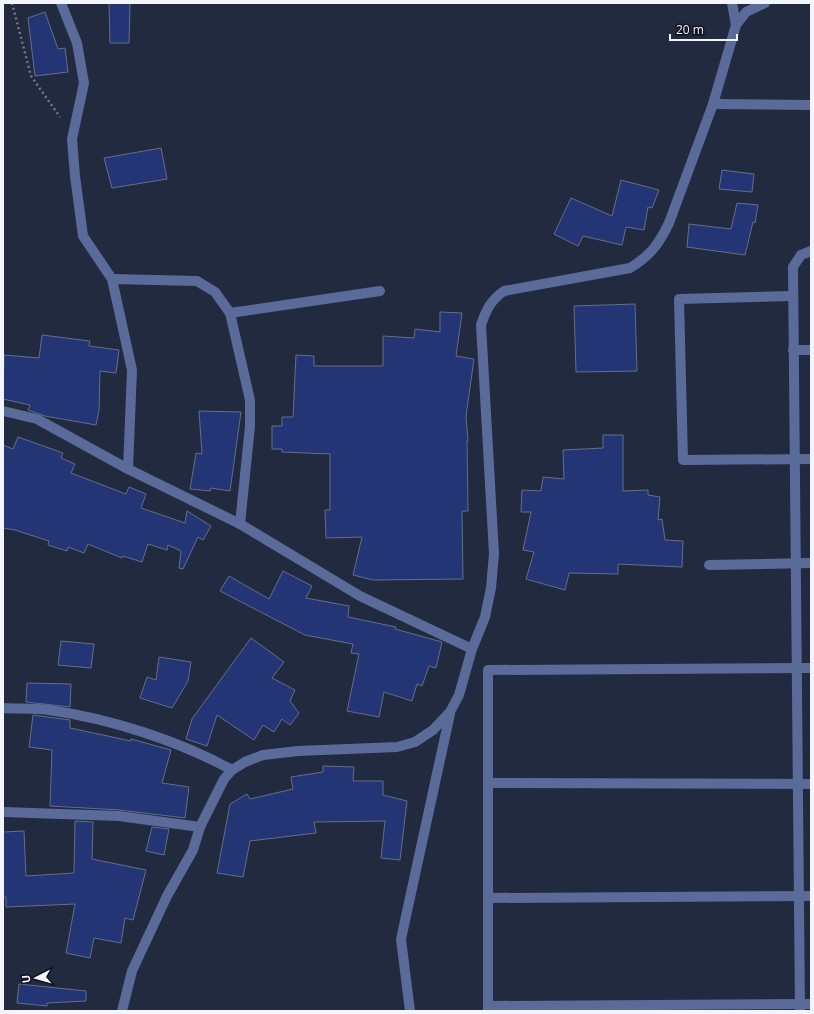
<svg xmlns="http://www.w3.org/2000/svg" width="814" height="1014" font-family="'Open Sans',sans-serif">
<rect width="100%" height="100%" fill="#222a40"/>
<g fill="#233575" stroke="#646e87">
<path d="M109,3H130L129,43H110Z"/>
<path d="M45,12L58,49L65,48L68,72L35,76L28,18Z"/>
<path d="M161,148L167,179L112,188L104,158Z"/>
<path d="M722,170L754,174L752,192L719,189Z"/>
<path d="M621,180L659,190L652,208L648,207L644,230L626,227L622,245L583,236L578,246L554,234L571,198L612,216Z"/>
<path d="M737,203L758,205L755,223L753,222L745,255L687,247L689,224L731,229Z"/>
<path d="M635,304L637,371L576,372L574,306Z"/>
<path d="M440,312L462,313L456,356L474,359L466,416L468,441H467L468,511H462L463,579L373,580L353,575L362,537L326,538L325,510H330V454L282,452V449H272V426H282V417H293L296,355L314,356V366H383V336L414,338L415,329L440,332Z"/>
<path d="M42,335L90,341L89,346L119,350L116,373L100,371L99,410L96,425L45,416L28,410L30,405L3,399L4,355L39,358Z"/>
<path d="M199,411L241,412L230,491L211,488L210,491L190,489L196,453L202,454Z"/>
<path d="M603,435H623V491L648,490V495L660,497L658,520L662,519L665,540L683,541L682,567L618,564V574L569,573L565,590L526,579L534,552L523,550L531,512H521L522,490L541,491L543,477L564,479L563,450L603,448Z"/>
<path d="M18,437L63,453L61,458L75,464L71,473L126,494L129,487L146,494L141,508L185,523L187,511L211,526L203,540L198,537L183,569L179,568L181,551L168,545L167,550L148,544L142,562L123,556L122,558L88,544L84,553L68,547L67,551L48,545L49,541L15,530L3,528V445L13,449Z"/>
<path d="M283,571L312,586L306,598L349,606L348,617L396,627L395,629L442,642L436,668L429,666L422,686L417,684L412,701L384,692L379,717L347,711L359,654L351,653L353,644L305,635L220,591L229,576L269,599Z"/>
<path d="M251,638L284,662L272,678L295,690L290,701L299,713L290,725L282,719L274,732L263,725L254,740L217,715L207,746L186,739L192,719Z"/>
<path d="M61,641L94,644L91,668L58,665Z"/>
<path d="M159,657L191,662L188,681L172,708L140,698L147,677L156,680Z"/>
<path d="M27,683L71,684L70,707L26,702Z"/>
<path d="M33,715L70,720V728L131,741V739L171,750L162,783L189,787L185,818L120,810L50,806L52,750L29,747Z"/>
<path d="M323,766L354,767L353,781H383V795L407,801L400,860L381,858L385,821L314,822L316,833L250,841L243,877L217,873L230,804L247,794L250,799L293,789L291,777L323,772Z"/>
<path d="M75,821L93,822L92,859L146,870L133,920L125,918L121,943L94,938L90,958L66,953L75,904L6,907V897H3V832L24,831L26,876L74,873Z"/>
<path d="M152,827L169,829L164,855L146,851Z"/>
<path d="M19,984L86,991V1001L47,1003V1006L17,1003Z"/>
</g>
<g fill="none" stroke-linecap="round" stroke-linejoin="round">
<path stroke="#727889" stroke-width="2.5" stroke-dasharray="2 3" stroke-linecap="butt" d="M12,3L31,76L60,117"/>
<path stroke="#5a6b9a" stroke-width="10" d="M230,313L380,291"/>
<g stroke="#5a6b9a" stroke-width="10">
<path d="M61,3L77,43L84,83L72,139L75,176L83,236L112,279L132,370L128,469"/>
<path d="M732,3L736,25"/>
<path d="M713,104L811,105"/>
<path d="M112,279L197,281L215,292L230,313L250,400V426L240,524"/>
<path d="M792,296L679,299L683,460L811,459"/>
<path d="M793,350H811"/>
<path d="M3,411L37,419L128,469L240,524L360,596L472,649"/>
<path d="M709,565L811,563"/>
<path d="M3,708C18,709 34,708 49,710C111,719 177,740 232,770"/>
<path d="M488,783L811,784"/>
<path d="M3,812L119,816L200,827"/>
<path d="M488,898L811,896"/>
<path d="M488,1006L811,1004"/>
<path d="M122,1011L132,971L167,896L193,850L200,827L224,779L232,770L245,762L263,755L298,751L397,747L415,742L433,730L450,712L459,695L472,649L485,617L491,588L494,554L481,325C486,310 491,300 504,291L630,268C650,256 659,244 669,223L713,104L736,25L746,12L765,3"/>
<path d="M410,1011L401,939L450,714"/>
<path d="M488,1011V670L811,668"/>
<path d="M800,1011L793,267L801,255L811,251"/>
</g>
</g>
<rect width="814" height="1014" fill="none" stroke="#f2f5fe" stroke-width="8"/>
<g transform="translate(36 978) rotate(264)" stroke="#10131d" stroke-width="3" paint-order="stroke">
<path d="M0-3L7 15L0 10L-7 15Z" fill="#f2f5fe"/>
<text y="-6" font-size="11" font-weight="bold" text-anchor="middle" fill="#f2f5fe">U</text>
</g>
<path d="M670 34v6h67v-6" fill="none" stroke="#f2f5fe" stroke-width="2"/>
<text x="676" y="34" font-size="12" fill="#f2f5fe" stroke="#10131d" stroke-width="3" paint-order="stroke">20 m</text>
</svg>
